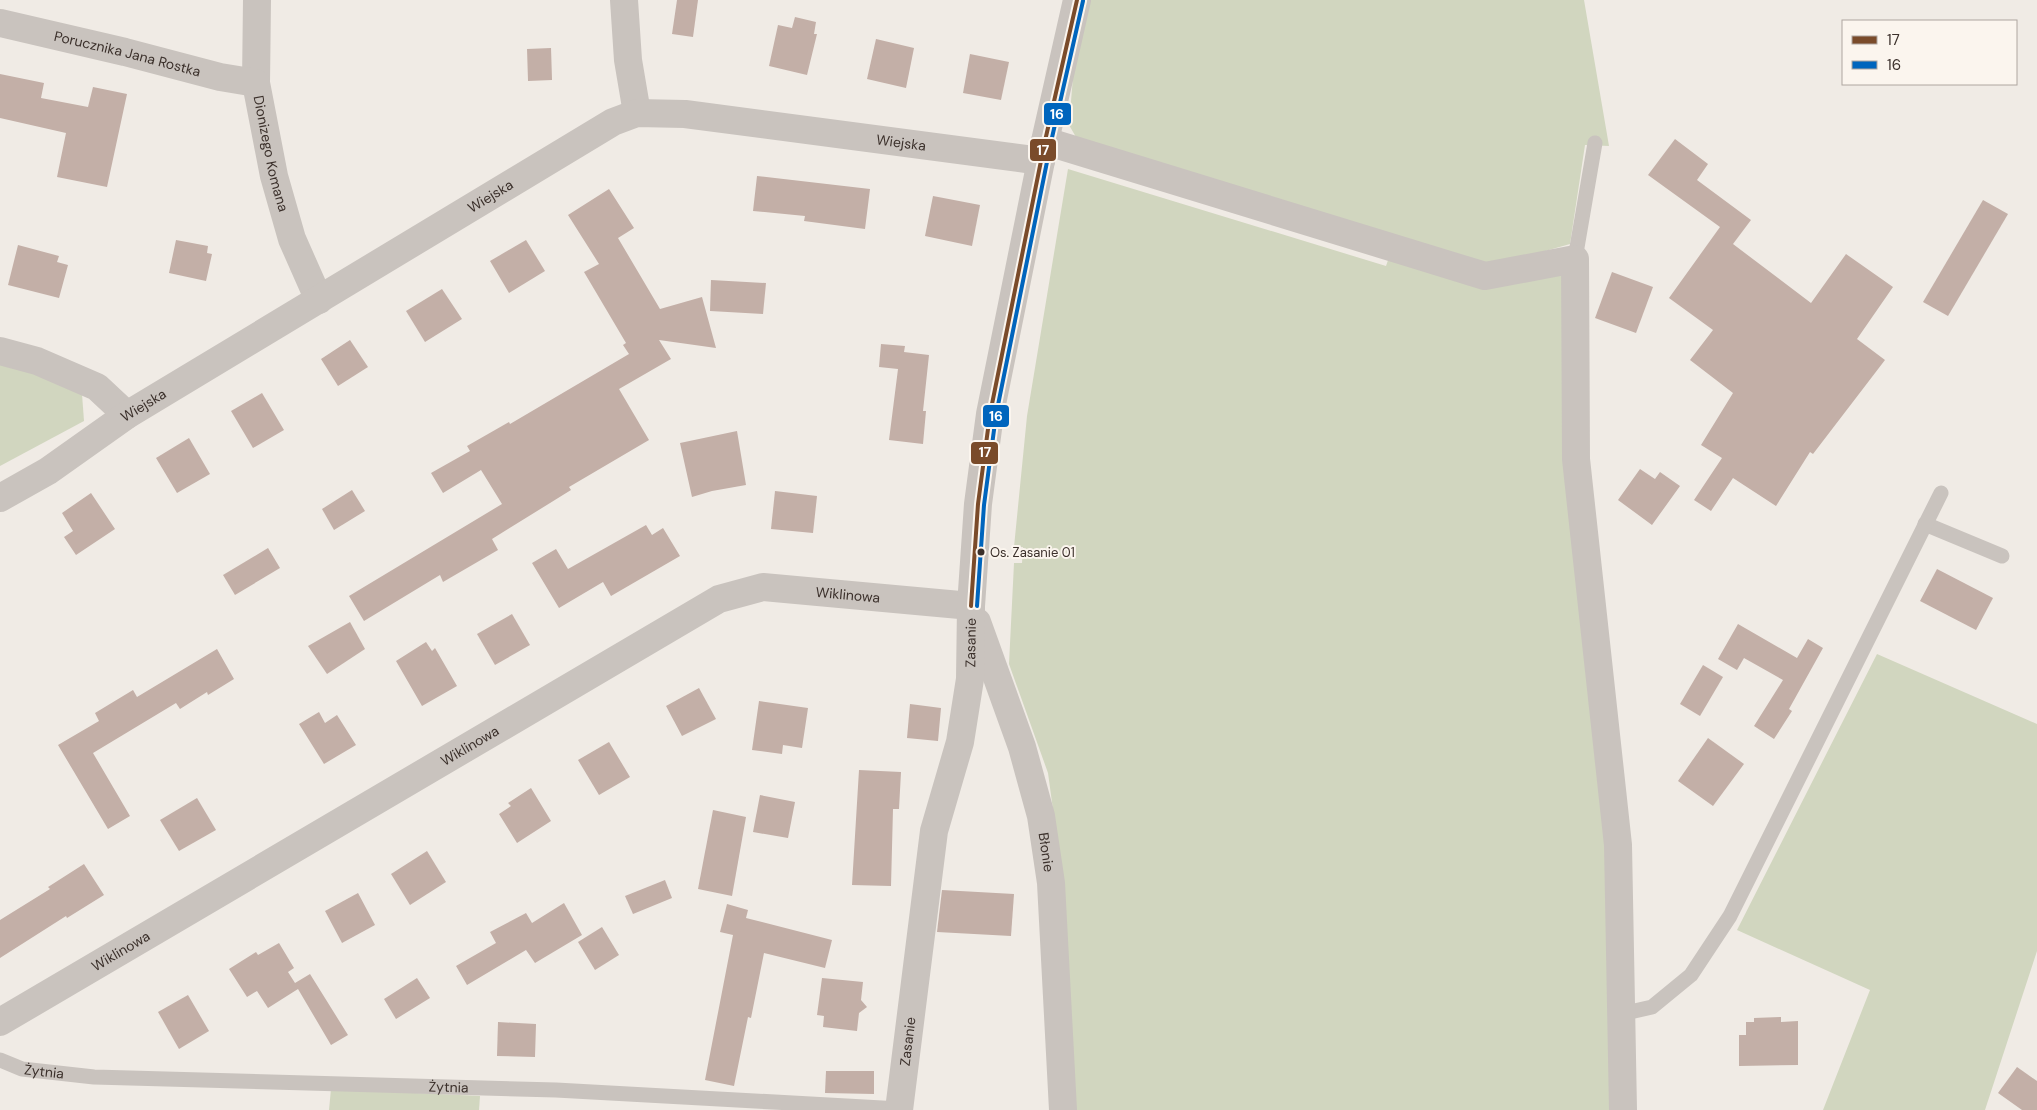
<svg xmlns="http://www.w3.org/2000/svg" width="2037" height="1110" font-family="'DM Sans',sans-serif">
<rect width="100%" height="100%" fill="#f0ebe5"/>
<g fill="#d1d6bf">
<path d="M1089,0H1584L1609,146L1585,145L1570,244L1496,265L1563,271L1610,849L1615,1110H1074L1060,861L1048,773L1009,664L1014,563H1022L1023,547H1014L1027,416L1068,169L1386,266L1395,240L1080,144L1069,125L1073,77Z"/>
<path d="M0,359L82,394L84,421L0,466Z"/>
<path d="M1877,654L2037,724V951L1985,1110H1823L1870,990L1737,930Z"/>
<path d="M331,1089L480,1096L479,1110H329Z"/>
</g>
<g fill="#c3afa7">
<path d="M677,0H698L693,37L672,34Z"/>
<path d="M795,17L816,22L814,34H817L807,75L769,66L778,25L792,28Z"/>
<path d="M876,39L914,48L906,88L867,79Z"/>
<path d="M551,48L552,80L528,81L527,49Z"/>
<path d="M970,54L1009,62L1001,100L963,93Z"/>
<path d="M0,74L44,83L41,98L88,107L93,87L127,94L107,187L57,177L66,133L0,118Z"/>
<path d="M1675,139L1708,164L1697,180L1751,220L1733,244L1811,303L1846,254L1893,287L1857,339L1885,360L1813,454L1810,452L1776,506L1733,478L1711,511L1694,500L1722,458L1701,445L1733,393L1690,360L1713,330L1669,298L1720,227L1648,175Z"/>
<path d="M757,176L870,189L865,229L804,221L805,216L753,211Z"/>
<path d="M609,189L634,228L618,238L660,309L702,297L716,348L659,340L671,359L619,389L649,440L569,487L571,490L492,539L498,550L443,582L440,575L364,621L349,596L502,504L481,470L443,493L431,473L470,451L467,446L509,422L510,424L629,354L623,345L626,343L584,272L599,264L568,215Z"/>
<path d="M933,196L980,205L972,246L925,236Z"/>
<path d="M1983,200L2008,214L1948,316L1923,302Z"/>
<path d="M176,240L208,246L207,253L212,254L206,281L169,273Z"/>
<path d="M526,240L545,271L509,293L490,261Z"/>
<path d="M18,245L59,256L57,262L68,265L59,298L8,285Z"/>
<path d="M1612,272L1653,287L1636,333L1595,318Z"/>
<path d="M711,280L766,283L763,314L710,311Z"/>
<path d="M442,289L462,319L425,342L406,311Z"/>
<path d="M350,340L368,367L338,386L321,359Z"/>
<path d="M881,344L905,346L904,352L929,355L923,411H926L923,444L889,440L898,369L879,367Z"/>
<path d="M262,393L284,430L253,448L231,411Z"/>
<path d="M737,431L746,485L712,491L692,497L680,443Z"/>
<path d="M189,438L210,474L177,493L156,458Z"/>
<path d="M1640,469L1655,479L1660,472L1680,486L1652,525L1618,500Z"/>
<path d="M352,490L365,511L334,530L322,509Z"/>
<path d="M775,491L817,496L813,533L771,529Z"/>
<path d="M91,493L115,529L76,555L64,537L73,531L62,513Z"/>
<path d="M646,525L652,535L663,528L680,556L611,596L603,582L559,608L532,563L556,549L568,569Z"/>
<path d="M268,548L280,568L235,595L223,575Z"/>
<path d="M1937,569L1993,598L1976,630L1920,601Z"/>
<path d="M512,614L530,645L495,665L477,634Z"/>
<path d="M350,622L365,649L327,674L308,646Z"/>
<path d="M1738,624L1797,658L1808,639L1823,648L1789,709L1792,711L1774,739L1754,726L1783,680L1744,658L1737,670L1718,659Z"/>
<path d="M426,642L432,651L435,648L457,686L422,706L396,661Z"/>
<path d="M217,649L234,679L208,695L207,692L180,709L176,703L93,753L130,816L108,829L58,745L99,721L95,713L133,690L137,697Z"/>
<path d="M1703,665L1723,677L1700,716L1680,704Z"/>
<path d="M699,688L716,719L682,736L666,706Z"/>
<path d="M759,701L808,708L802,748L783,745L782,754L752,750Z"/>
<path d="M910,704L941,708L938,741L907,738Z"/>
<path d="M319,712L325,723L337,715L356,745L324,764L299,724Z"/>
<path d="M1708,738L1744,764L1713,806L1678,781Z"/>
<path d="M609,742L630,777L599,795L578,760Z"/>
<path d="M859,770L901,772L899,809H893L891,886L852,885Z"/>
<path d="M531,788L551,821L517,843L499,814L511,806L508,803Z"/>
<path d="M760,795L795,802L788,838L753,832Z"/>
<path d="M197,798L216,830L179,851L160,820Z"/>
<path d="M713,810L746,817L732,896L698,889Z"/>
<path d="M427,851L446,882L410,905L391,874Z"/>
<path d="M84,864L104,895L67,918L66,916L0,958V920L50,889L48,887Z"/>
<path d="M665,880L672,898L633,914L625,896Z"/>
<path d="M942,890L1014,894L1011,936L937,932Z"/>
<path d="M358,893L375,925L342,943L325,911Z"/>
<path d="M564,903L582,935L535,963L526,950L467,985L456,966L496,943L490,932L526,913L532,923Z"/>
<path d="M727,904L748,910L746,918L832,940L825,968L764,953L751,1018L748,1017L734,1086L705,1080L733,935L720,932Z"/>
<path d="M602,927L619,955L595,970L578,942Z"/>
<path d="M279,943L294,968L288,972L295,983L310,974L348,1035L331,1045L298,989L268,1008L257,991L247,997L229,969L256,952L258,955Z"/>
<path d="M417,978L430,998L396,1019L384,999Z"/>
<path d="M822,978L863,982L861,1000L867,1007L859,1013L857,1031L823,1027L824,1016L817,1015Z"/>
<path d="M188,995L209,1031L179,1049L158,1012Z"/>
<path d="M1781,1017V1022L1798,1021V1065L1739,1066V1035H1746V1022H1754V1018Z"/>
<path d="M498,1022L536,1024L535,1057L497,1056Z"/>
<path d="M2017,1067L2037,1081V1110H2022L1998,1093Z"/>
<path d="M826,1071H874V1094L825,1093Z"/>
</g>
<g fill="none" stroke-linecap="round" stroke-linejoin="round">
<g stroke="#c9c3be" stroke-width="15">
<path d="M1575,259L1595,143"/>
<path d="M1925,524L2002,556"/>
<path d="M1621,1014L1652,1007L1691,975L1730,916L1941,493"/>
<path id="s1" d="M0,1060L22,1069L94,1077L556,1090L900,1109"/>
</g>
<g stroke="#c9c3be" stroke-width="28">
<path id="s2" d="M257,0L256,83L274,176L292,239L319,300"/>
<path d="M624,0L628,60L637,113"/>
<path id="s3" d="M0,23L125,52L220,77L256,83"/>
<path d="M1045,141L1485,276L1575,259L1576,459L1618,845L1623,1110"/>
<path d="M0,351L37,361L97,387L127,415"/>
<path id="s4" d="M0,498L48,471L127,415L613,122L637,113L685,114L1041,161"/>
<path id="s5" d="M977,622L1022,747L1041,816L1051,883L1063,1110"/>
<path id="s6" d="M0,1022L719,599L763,587L971,606"/>
<path id="s7" d="M899,1110L934,831L960,742L970,679L971,606L978,504L990,414L1045,141L1077,0"/>
</g>
<defs>
<path id="bus-1" d="M971,606L978,504L990,414L1045,141L1077,0"/>
<path id="bus-2" d="M977,606L984,505L996,415L1051,142L1083,1"/>
</defs>
<use href="#bus-1" stroke="#fbf5ee" stroke-width="8"/>
<use href="#bus-2" stroke="#fbf5ee" stroke-width="8"/>
<use href="#bus-1" stroke="#7a4b2a" stroke-width="4"/>
<use href="#bus-2" stroke="#0065bd" stroke-width="4"/>
</g>
<circle fill="#3b302b" stroke="#fbf5ee" stroke-width="2" cx="981" cy="552" r="4.5"/>
<g text-anchor="middle" dominant-baseline="central" stroke-width="4" stroke-linejoin="round" paint-order="stroke">
<g font-size="13" fill="#3b302b" stroke="#fbf5ee" text-anchor="start">
<text x="990" y="552">Os. Zasanie 01</text>
</g>
<g font-size="14" fill="#3b302b" stroke="#fbf5ee">
<text stroke="none"><textPath href="#s3" startOffset="131">Porucznika Jana Rostka</textPath></text>
<text stroke="none"><textPath href="#s4" startOffset="1011">Wiejska</textPath></text>
<text stroke="none"><textPath href="#s2" startOffset="155">Dionizego Komana</textPath></text>
<text stroke="none"><textPath href="#s4" startOffset="576">Wiejska</textPath></text>
<text stroke="none"><textPath href="#s4" startOffset="171">Wiejska</textPath></text>
<text stroke="none"><textPath href="#s6" startOffset="965">Wiklinowa</textPath></text>
<text stroke="none"><textPath href="#s7" startOffset="474">Zasanie</textPath></text>
<text stroke="none"><textPath href="#s6" startOffset="545">Wiklinowa</textPath></text>
<text stroke="none"><textPath href="#s5" startOffset="241">Błonie</textPath></text>
<text stroke="none"><textPath href="#s6" startOffset="140">Wiklinowa</textPath></text>
<text stroke="none"><textPath href="#s7" startOffset="69">Zasanie</textPath></text>
<text stroke="none"><textPath href="#s1" startOffset="46">Żytnia</textPath></text>
<text stroke="none"><textPath href="#s1" startOffset="451">Żytnia</textPath></text>
</g>
</g>
<g stroke="#fbf5ee" stroke-width="2">
<rect x="1043" y="102" width="29" height="24" rx="5" fill="#0065bd"/>
<rect x="1029" y="138" width="28" height="24" rx="5" fill="#7a4b2a"/>
<rect x="982" y="404" width="28" height="24" rx="5" fill="#0065bd"/>
<rect x="970" y="441" width="29" height="24" rx="5" fill="#7a4b2a"/>
</g>
<g font-size="14" text-anchor="middle" font-weight="bold" fill="#fff">
<text x="1057" y="119">16</text>
<text x="1043" y="155">17</text>
<text x="996" y="421">16</text>
<text x="985" y="457">17</text>
</g>
<rect x="1842" y="20" width="175" height="65" fill="#fbf5ee" stroke="#aea6a0"/>
<rect x="1852" y="36" width="25" height="8" fill="#7a4b2a" stroke="#aea6a0"/>
<text x="1887" y="45" font-size="15" fill="#3b302b">17</text>
<rect x="1852" y="61" width="25" height="8" fill="#0065bd" stroke="#aea6a0"/>
<text x="1887" y="70" font-size="15" fill="#3b302b">16</text>
</svg>
